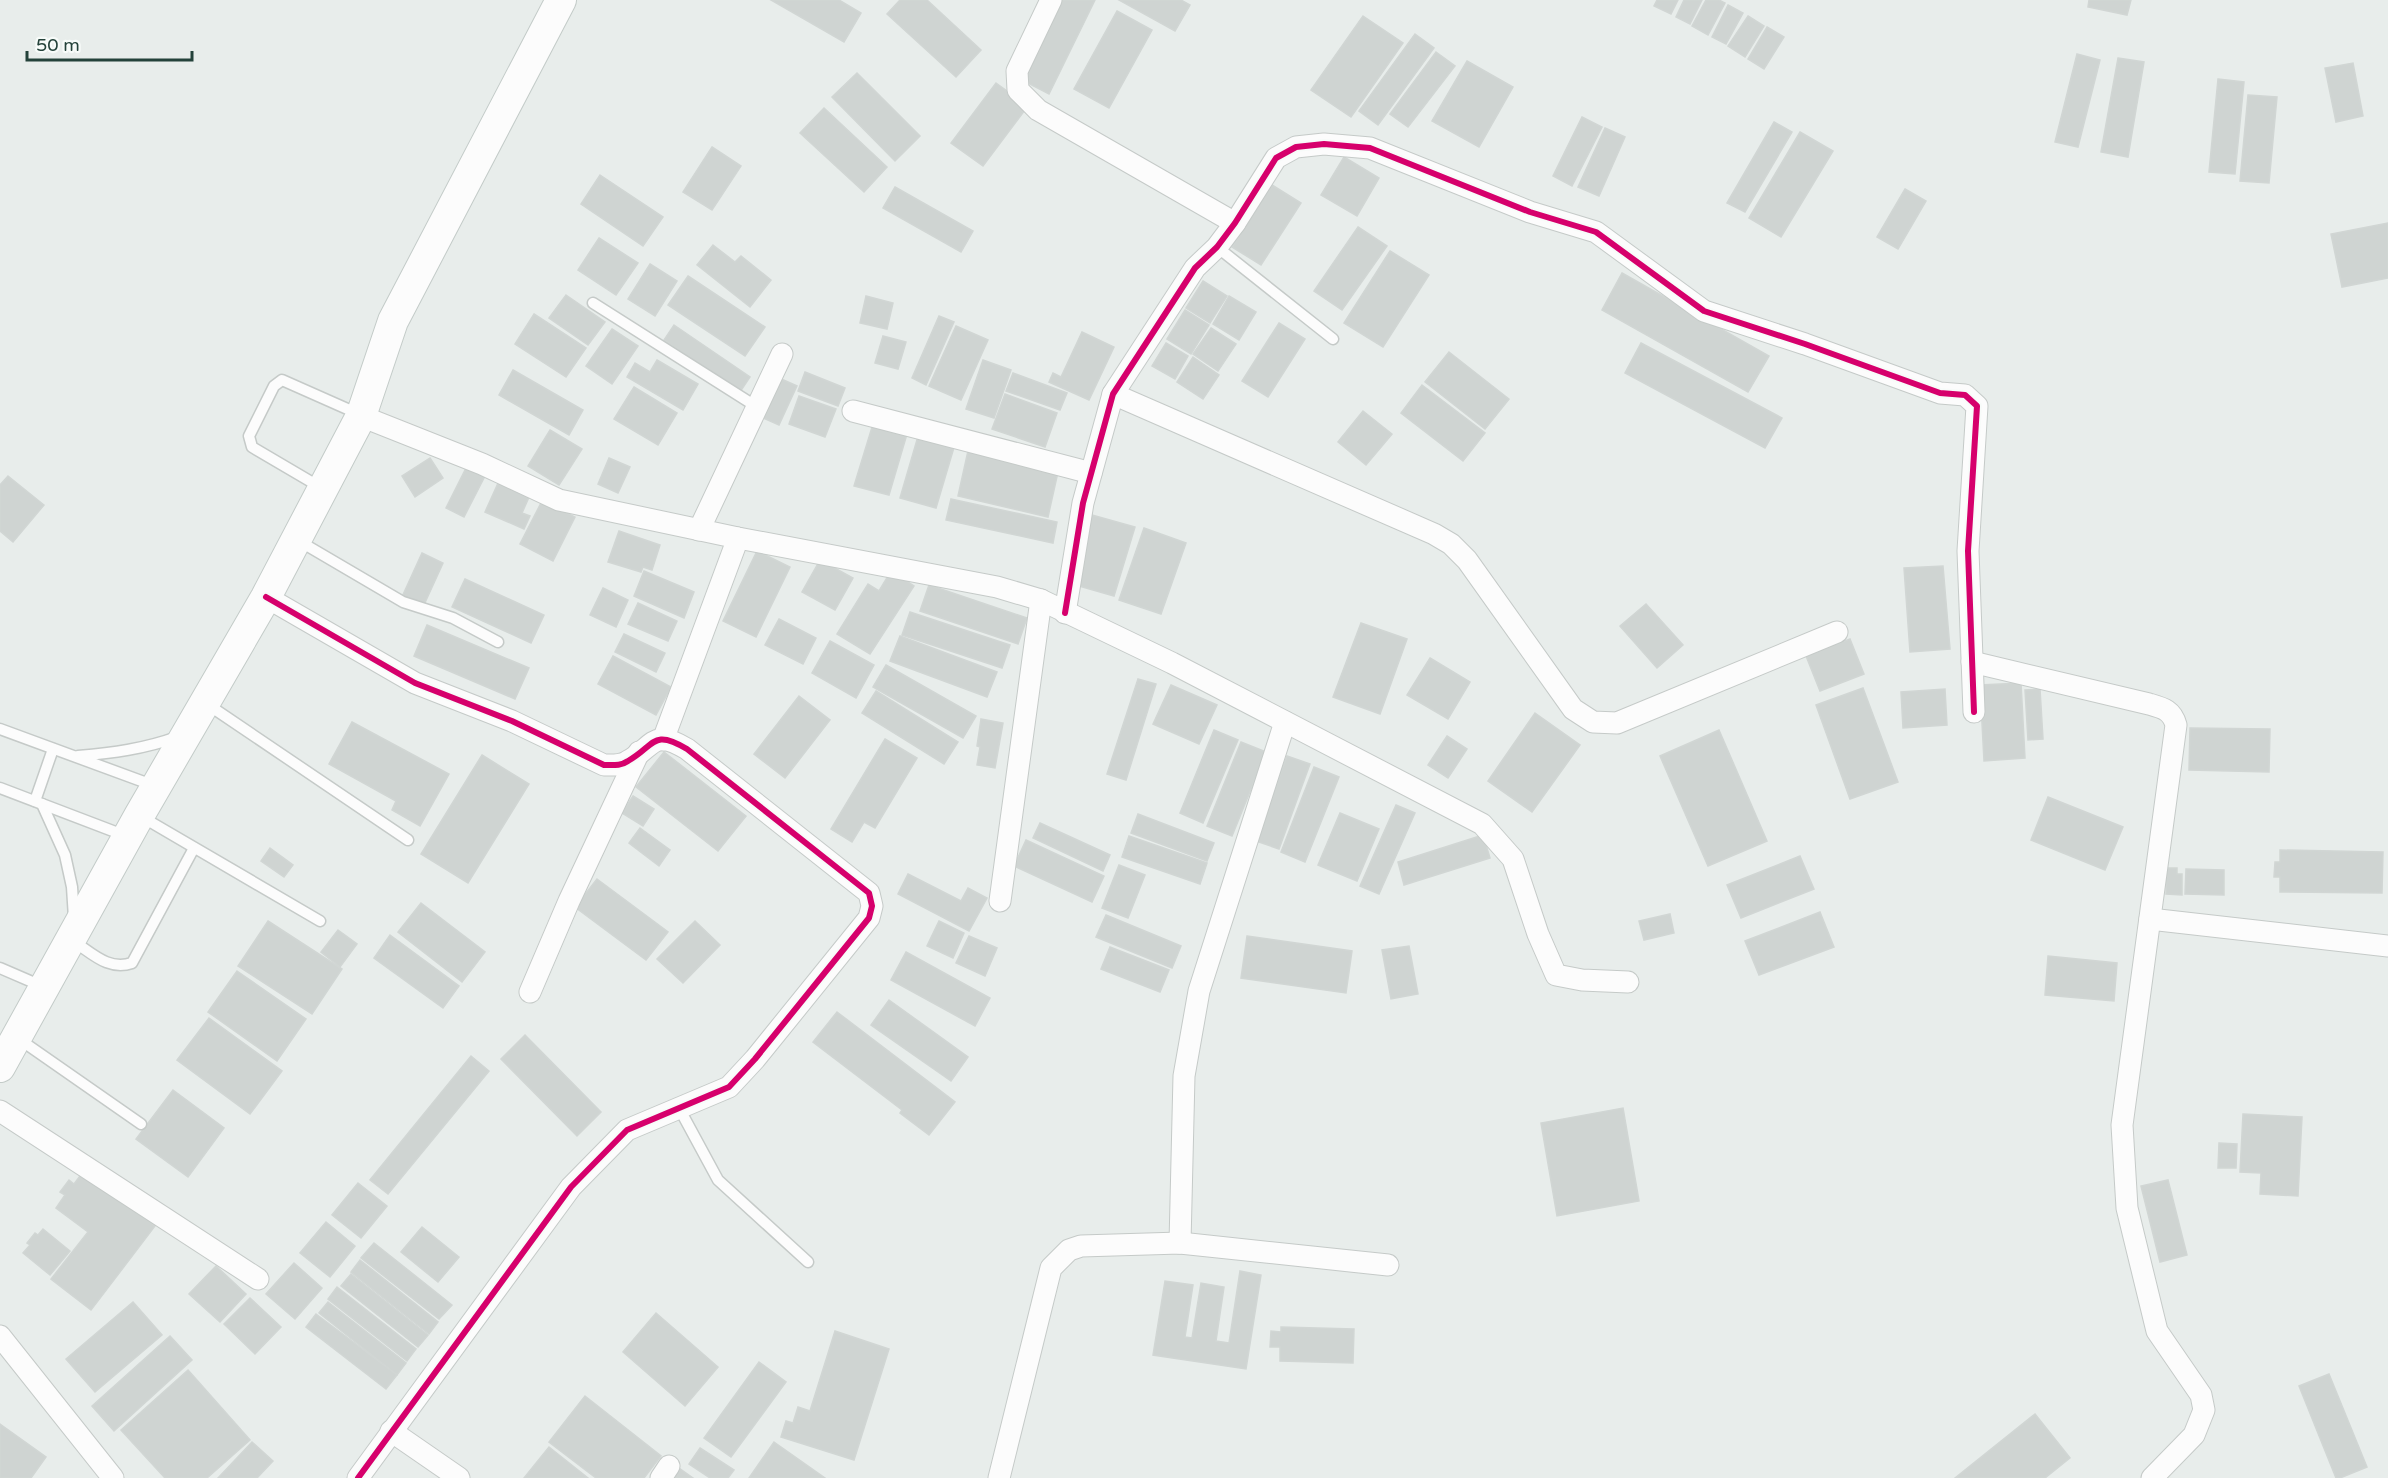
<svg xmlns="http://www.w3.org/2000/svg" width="2388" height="1478" font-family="'Varela Round',sans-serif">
<rect width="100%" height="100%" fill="#e8edeb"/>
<g fill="#cfd4d2" stroke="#d1d6d4" stroke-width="1.5">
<path d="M771,0H839L861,13L844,42Z"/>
<path d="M900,0H927L981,50L956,77L887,14Z"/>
<path d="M1061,0H1095L1049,94L1022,80Z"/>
<path d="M1119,0H1181L1190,5L1175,31Z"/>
<path d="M1657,0H1678L1671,14L1654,6Z"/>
<path d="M1684,0H1702L1690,24L1676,17Z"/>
<path d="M1706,0H1719L1725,3L1708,35L1692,26Z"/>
<path d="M2089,0H2131L2127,15L2088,7Z"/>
<path d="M1728,5L1743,13L1726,44L1712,37Z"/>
<path d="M1117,11L1152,30L1109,108L1074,89Z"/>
<path d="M1363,16L1403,43L1351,117L1311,90Z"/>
<path d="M1748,16L1764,26L1745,57L1728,46Z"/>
<path d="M1767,27L1784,37L1764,69L1748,59Z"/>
<path d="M1415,34L1434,48L1378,125L1359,111Z"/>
<path d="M1436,52L1455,66L1408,127L1390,114Z"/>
<path d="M2077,54L2100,60L2078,147L2055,142Z"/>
<path d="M2118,58L2144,62L2128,157L2101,152Z"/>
<path d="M1467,61L1513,87L1479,147L1432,121Z"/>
<path d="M2353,63L2363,116L2336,122L2325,68Z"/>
<path d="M857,73L920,136L895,161L832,97Z"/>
<path d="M2218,79L2244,82L2235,174L2209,172Z"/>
<path d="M996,83L1028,106L983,166L951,143Z"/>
<path d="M2248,95L2277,97L2269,183L2240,181Z"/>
<path d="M824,108L887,167L864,192L800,133Z"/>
<path d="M1582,117L1602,127L1572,186L1553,176Z"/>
<path d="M1774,122L1792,132L1745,212L1727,203Z"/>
<path d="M1605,128L1625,137L1599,196L1578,187Z"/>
<path d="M1800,132L1833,151L1781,237L1749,218Z"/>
<path d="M712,147L741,166L712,210L683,192Z"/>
<path d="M1344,157L1379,178L1357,216L1321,195Z"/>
<path d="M600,175L663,217L643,246L581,204Z"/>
<path d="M1272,185L1301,203L1261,265L1232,247Z"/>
<path d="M895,187L973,231L961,252L883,208Z"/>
<path d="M1905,189L1926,201L1898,249L1877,237Z"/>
<path d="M2388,223V278L2342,287L2331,234Z"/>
<path d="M1358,227L1387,246L1342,310L1314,291Z"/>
<path d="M599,238L638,263L616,295L578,270Z"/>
<path d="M713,245L735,262L741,256L771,280L750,307L697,265Z"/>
<path d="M1390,251L1429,275L1383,347L1344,323Z"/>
<path d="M650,264L677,281L655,316L628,299Z"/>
<path d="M1622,273L1769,356L1748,392L1602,310Z"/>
<path d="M688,276L765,327L745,356L668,305Z"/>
<path d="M1203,281L1227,296L1210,323L1186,308Z"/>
<path d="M566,295L605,322L588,345L549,318Z"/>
<path d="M866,296L893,303L887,329L860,323Z"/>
<path d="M1229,296L1256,312L1239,340L1213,324Z"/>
<path d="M1185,310L1209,325L1191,354L1167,339Z"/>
<path d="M534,314L586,348L566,377L515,344Z"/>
<path d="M939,316L954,322L926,385L912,378Z"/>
<path d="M1279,323L1305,339L1268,397L1242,381Z"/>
<path d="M674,325L750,377L740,392L664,340Z"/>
<path d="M956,326L988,340L961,400L929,386Z"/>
<path d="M1211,328L1236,344L1218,371L1193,354Z"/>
<path d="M612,329L638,346L612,384L586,366Z"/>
<path d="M1082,332L1114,347L1089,400L1049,382L1053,373L1061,377Z"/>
<path d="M883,336L906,342L898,369L875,363Z"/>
<path d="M1166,343L1188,356L1175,379L1152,366Z"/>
<path d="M1641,343L1782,418L1765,448L1625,373Z"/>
<path d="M1449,352L1509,399L1485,429L1425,382Z"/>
<path d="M1193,357L1219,375L1203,399L1177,382Z"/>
<path d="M657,360L698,384L683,410L627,377L635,363L650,372Z"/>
<path d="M983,360L1011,370L994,418L966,409Z"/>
<path d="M513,370L583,410L569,435L499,395Z"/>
<path d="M805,372L845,388L838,406L798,391Z"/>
<path d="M1013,373L1067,393L1060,410L1006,391Z"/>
<path d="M779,378L797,386L779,425L761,417Z"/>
<path d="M1422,385L1485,433L1463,461L1401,413Z"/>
<path d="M634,387L677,413L658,445L614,419Z"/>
<path d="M1005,394L1057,413L1045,447L992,429Z"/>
<path d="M799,396L836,409L825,437L789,424Z"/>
<path d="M1363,411L1392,434L1366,465L1338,442Z"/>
<path d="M873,424L907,434L889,495L854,486Z"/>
<path d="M550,430L582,449L559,485L528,466Z"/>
<path d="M919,433L955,444L936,508L900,498Z"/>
<path d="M968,451L1058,472L1048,517L958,496Z"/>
<path d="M430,458L443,478L415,497L402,476Z"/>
<path d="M609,458L630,467L618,493L598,484Z"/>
<path d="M468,464L486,474L464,517L446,508Z"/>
<path d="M8,476L44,505L13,542L0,531V485Z"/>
<path d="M499,481L530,495L522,513L530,516L524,529L485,512Z"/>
<path d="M951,499L1057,522L1053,543L946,520Z"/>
<path d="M542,501L575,517L553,561L520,544Z"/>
<path d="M1092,515L1135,527L1114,596L1072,584Z"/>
<path d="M1144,528L1186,543L1161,614L1119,600Z"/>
<path d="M619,531L660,545L652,570L643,567L641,572L608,562Z"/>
<path d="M757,551L790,567L756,637L723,621Z"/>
<path d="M422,553L443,563L423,607L402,597Z"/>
<path d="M820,560L853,578L835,610L802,592Z"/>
<path d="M1943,566L1950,649L1910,652L1904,568Z"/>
<path d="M644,571L694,592L684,618L634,596Z"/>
<path d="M891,571L914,586L870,654L837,634L868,584L879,591Z"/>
<path d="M465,579L544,615L531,643L452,607Z"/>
<path d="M929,585L1027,618L1018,644L920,611Z"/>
<path d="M603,588L628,600L616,627L590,615Z"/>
<path d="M638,603L677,621L668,641L628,624Z"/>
<path d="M1646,604L1683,645L1657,668L1620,626Z"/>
<path d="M910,612L1010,645L1002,668L902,635Z"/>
<path d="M779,619L816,638L803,664L765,645Z"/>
<path d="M1361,623L1407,639L1380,714L1333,697Z"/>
<path d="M427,625L529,668L515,699L414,656Z"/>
<path d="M624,634L665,653L656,672L615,652Z"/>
<path d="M900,636L997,672L987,697L890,661Z"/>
<path d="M1850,639L1864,674L1820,691L1806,656Z"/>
<path d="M830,641L874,665L856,698L812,673Z"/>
<path d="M613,656L671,687L656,715L598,684Z"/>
<path d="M1430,658L1470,682L1448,719L1407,695Z"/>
<path d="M886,665L976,716L963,738L873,687Z"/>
<path d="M1138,679L1156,684L1126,780L1107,774Z"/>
<path d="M2021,683L2025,758L1984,761L1980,685Z"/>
<path d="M1171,685L1217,705L1199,744L1153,724Z"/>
<path d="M1863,688L1898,782L1850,799L1816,705Z"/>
<path d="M1945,689L1947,725L1903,728L1901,692Z"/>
<path d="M2040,689L2043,739L2028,740L2025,690Z"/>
<path d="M876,691L958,742L944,764L862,713Z"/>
<path d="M799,696L830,720L785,778L754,754Z"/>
<path d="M1535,713L1580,745L1532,812L1488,781Z"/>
<path d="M981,719L1003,723L995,768L977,765L980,747L977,746Z"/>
<path d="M352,722L449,774L420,826L392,810L396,801L329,764Z"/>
<path d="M2190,728L2270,729L2269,772L2189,770Z"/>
<path d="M1214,730L1238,740L1203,823L1180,813Z"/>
<path d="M1719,730L1767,841L1708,866L1660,756Z"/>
<path d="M1447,736L1467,749L1448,778L1428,765Z"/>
<path d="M885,739L917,758L875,828L864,822L852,842L831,829Z"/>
<path d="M1241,742L1266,752L1232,836L1207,826Z"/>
<path d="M664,752L746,816L718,851L636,787Z"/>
<path d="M482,755L529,784L468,883L421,854Z"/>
<path d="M1287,756L1310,764L1279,849L1256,841Z"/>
<path d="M1314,767L1339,777L1305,862L1281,852Z"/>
<path d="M633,796L654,809L643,826L622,813Z"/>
<path d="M2048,797L2123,827L2105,870L2031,840Z"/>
<path d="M1396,805L1415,813L1379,894L1360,886Z"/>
<path d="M1340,813L1379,829L1357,881L1318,865Z"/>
<path d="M1138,814L1214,843L1207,861L1131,833Z"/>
<path d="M1040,823L1110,855L1103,871L1033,838Z"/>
<path d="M640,828L670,850L659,866L629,843Z"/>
<path d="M1483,835L1490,858L1404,885L1398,862Z"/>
<path d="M1129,836L1207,863L1200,884L1122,857Z"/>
<path d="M1026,840L1104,876L1092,902L1014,866Z"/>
<path d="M270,848L293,865L284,877L261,861Z"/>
<path d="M2280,850L2383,852L2382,893L2280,892V877H2274L2275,862H2280Z"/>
<path d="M1800,856L1814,889L1741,918L1727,885Z"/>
<path d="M1119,865L1145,875L1128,918L1102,908Z"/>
<path d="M2167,868H2177V874H2182V895L2166,894Z"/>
<path d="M2186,869L2224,870V895L2185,894Z"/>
<path d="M908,874L961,901L968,888L987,898L969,931L898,894Z"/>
<path d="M597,879L668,932L646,960L575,907Z"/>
<path d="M421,903L485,952L462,982L398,932Z"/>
<path d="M1820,912L1834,947L1759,975L1745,941Z"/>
<path d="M1670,914L1674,933L1644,940L1639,921Z"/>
<path d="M1106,915L1181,946L1172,968L1096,937Z"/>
<path d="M268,921L342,969L312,1014L238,966Z"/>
<path d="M695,921L720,945L683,983L657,959Z"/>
<path d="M939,921L964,933L953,958L927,946Z"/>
<path d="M338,930L357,944L340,967L321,952Z"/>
<path d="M390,935L459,986L443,1008L374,958Z"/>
<path d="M969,936L997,948L985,976L956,963Z"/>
<path d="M1247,936L1352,951L1346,993L1241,978Z"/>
<path d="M1409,946L1418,994L1391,999L1382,950Z"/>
<path d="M1110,947L1169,970L1160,992L1101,969Z"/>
<path d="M906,952L990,998L975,1026L891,980Z"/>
<path d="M2048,956L2117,963L2114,1001L2045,995Z"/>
<path d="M237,971L306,1019L277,1061L208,1012Z"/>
<path d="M889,1000L968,1057L951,1081L871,1025Z"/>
<path d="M837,1012L955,1102L929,1135L900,1113L902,1110L813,1042Z"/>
<path d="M209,1018L282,1071L250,1114L177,1060Z"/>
<path d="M525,1035L601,1112L577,1136L501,1059Z"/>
<path d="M471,1056L489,1071L388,1194L370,1180Z"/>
<path d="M173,1090L224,1128L188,1177L136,1139Z"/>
<path d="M1623,1108L1639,1201L1557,1216L1541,1123Z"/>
<path d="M2243,1114L2302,1117L2298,1196L2260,1194L2261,1173L2240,1172Z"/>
<path d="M2219,1143L2237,1144L2236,1168H2218Z"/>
<path d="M83,1172L155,1226L91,1310L51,1279L88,1232L56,1208L65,1195L60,1192L69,1180L74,1184Z"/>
<path d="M2168,1180L2187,1255L2160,1262L2141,1186Z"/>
<path d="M358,1183L387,1206L361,1238L332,1215Z"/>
<path d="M326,1222L355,1246L330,1277L300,1253Z"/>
<path d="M422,1227L459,1257L438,1282L401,1252Z"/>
<path d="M43,1229L70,1251L50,1275L23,1253L30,1245L27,1243L35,1233L38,1235Z"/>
<path d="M374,1243L452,1305L439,1319L361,1258Z"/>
<path d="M360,1260L438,1322L429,1334L351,1272Z"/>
<path d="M294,1263L322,1288L295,1319L266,1294Z"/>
<path d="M216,1266L246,1294L220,1322L189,1294Z"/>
<path d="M1240,1271L1261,1275L1246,1369L1153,1355L1165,1281L1193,1285L1185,1337L1192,1338L1201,1283L1224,1287L1216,1341L1229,1343Z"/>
<path d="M351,1274L428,1335L418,1347L341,1286Z"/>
<path d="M337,1287L416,1349L407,1361L328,1299Z"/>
<path d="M250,1298L281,1327L255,1354L224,1324Z"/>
<path d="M133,1302L162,1335L95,1392L66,1359Z"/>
<path d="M328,1302L406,1363L397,1375L319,1313Z"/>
<path d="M656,1313L718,1367L685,1406L623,1352Z"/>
<path d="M316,1314L397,1375L386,1389L306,1327Z"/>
<path d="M1281,1327L1354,1329L1353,1363L1280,1361V1347H1270L1271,1331L1281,1332Z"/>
<path d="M835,1331L889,1349L854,1460L781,1437L786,1421L793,1423L798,1407L810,1411Z"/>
<path d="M170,1336L192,1360L114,1431L92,1406Z"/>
<path d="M759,1362L786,1382L731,1457L704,1438Z"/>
<path d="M188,1370L250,1440L207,1478H165L121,1430Z"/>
<path d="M2329,1374L2367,1467L2340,1478H2336L2299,1386Z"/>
<path d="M585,1396L661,1456L644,1478H596L549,1442Z"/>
<path d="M2035,1414L2070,1458L2045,1478H1955Z"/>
<path d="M0,1424L46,1457L31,1478H0Z"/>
<path d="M252,1442L273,1461L257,1478H218Z"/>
<path d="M774,1442L825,1478H749Z"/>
<path d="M549,1447L588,1478H524Z"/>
<path d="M700,1448L734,1470L728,1478H710L689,1464Z"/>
<path d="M679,1468L693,1478H672Z"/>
</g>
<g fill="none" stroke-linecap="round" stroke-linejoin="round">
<defs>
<g id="lane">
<path d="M1217,247L1333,339"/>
<path d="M593,303L757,407"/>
<path d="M320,487L252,447L249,436L274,386L282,380L361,415"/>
<path d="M299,541L403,602L453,618L498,642"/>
<path d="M207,704L408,840"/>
<path d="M0,729L155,786"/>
<path d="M78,756C112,753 144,749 177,737"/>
<path d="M0,788L126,836"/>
<path d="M35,801L53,749"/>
<path d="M42,804L65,855L72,887L74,918"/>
<path d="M142,817L320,921"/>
<path d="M73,941C92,953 108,971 132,963L194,848"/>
<path d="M0,968L44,987"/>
<path d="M19,1039L141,1124"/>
<path d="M679,1108L718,1180L808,1262"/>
</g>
<g id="street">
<path d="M1051,0L1017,71L1018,90L1038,110L1235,223"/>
<path d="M1113,394L1434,534L1451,544L1467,560L1573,709L1593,722L1617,723L1837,632"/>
<path d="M853,411L1091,473"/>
<path d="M361,416L482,464L559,500L738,538L997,587L1041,600L1172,663L1482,824L1513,859L1538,934L1556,975L1582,980L1628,982"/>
<path d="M699,530L782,354"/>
<path d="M266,597L415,683L512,721L604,765C613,765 621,766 628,761C655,746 652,728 687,749L869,893L872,906L869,918L755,1059L729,1087L627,1130L571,1187L358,1478"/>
<path d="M1065,613L1083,503L1113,394L1195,268L1217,247L1235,223L1276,158L1296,147L1324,144L1370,148L1530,212L1596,232L1704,311L1805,344L1940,393L1965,395L1977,406L1968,551L1974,712"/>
<path d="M1972,662L2149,704C2163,708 2172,710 2176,725L2122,1125L2127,1208L2157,1331L2201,1395L2204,1410L2194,1435L2152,1478"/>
<path d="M663,740L738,538"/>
<path d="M1000,901L1041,600"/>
<path d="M2150,919L2388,946"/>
<path d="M530,992L569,901L639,752"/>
<path d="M0,1111L258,1279"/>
<path d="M1180,1243L1184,1076L1199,991L1285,722"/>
<path d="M0,1336L113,1478"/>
<path d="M391,1431L459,1478"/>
<path d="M661,1478L669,1466"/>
<path d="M999,1478L1051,1268L1069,1250L1081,1246L1180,1243L1388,1265"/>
</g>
<path id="secondary" d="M0,1067L139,816L266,597L361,416L393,321L561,0"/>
</defs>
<use href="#lane" stroke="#c5cac8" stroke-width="13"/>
<use href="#street" stroke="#c5cac8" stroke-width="23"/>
<use href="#secondary" stroke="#c3cbc8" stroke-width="32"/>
<use href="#lane" stroke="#fcfcfc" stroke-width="10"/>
<use href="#street" stroke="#fcfcfc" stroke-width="21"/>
<use href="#secondary" stroke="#fcfcfc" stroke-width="30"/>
<defs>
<g id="cycleway">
<path d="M266,597L415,683L512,721L604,765C613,765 621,766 628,761C655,746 652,728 687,749L869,893L872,906L869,918L755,1059L729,1087L627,1130L571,1187L358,1478"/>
<path d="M1065,613L1083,503L1113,394L1195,268L1217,247L1235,223L1276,158L1296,147L1324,144L1370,148L1530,212L1596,232L1704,311L1805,344L1940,393L1965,395L1977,406L1968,551L1974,712"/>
</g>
</defs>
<use href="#cycleway" stroke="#f7fbf9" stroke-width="10"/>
<use href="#cycleway" stroke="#d6006c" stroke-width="6"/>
</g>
<path d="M27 51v9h165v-9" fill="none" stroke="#24423a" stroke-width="3"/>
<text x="36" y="51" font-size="18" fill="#24423a" stroke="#f7fbf9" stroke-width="4.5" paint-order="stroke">50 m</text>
</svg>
